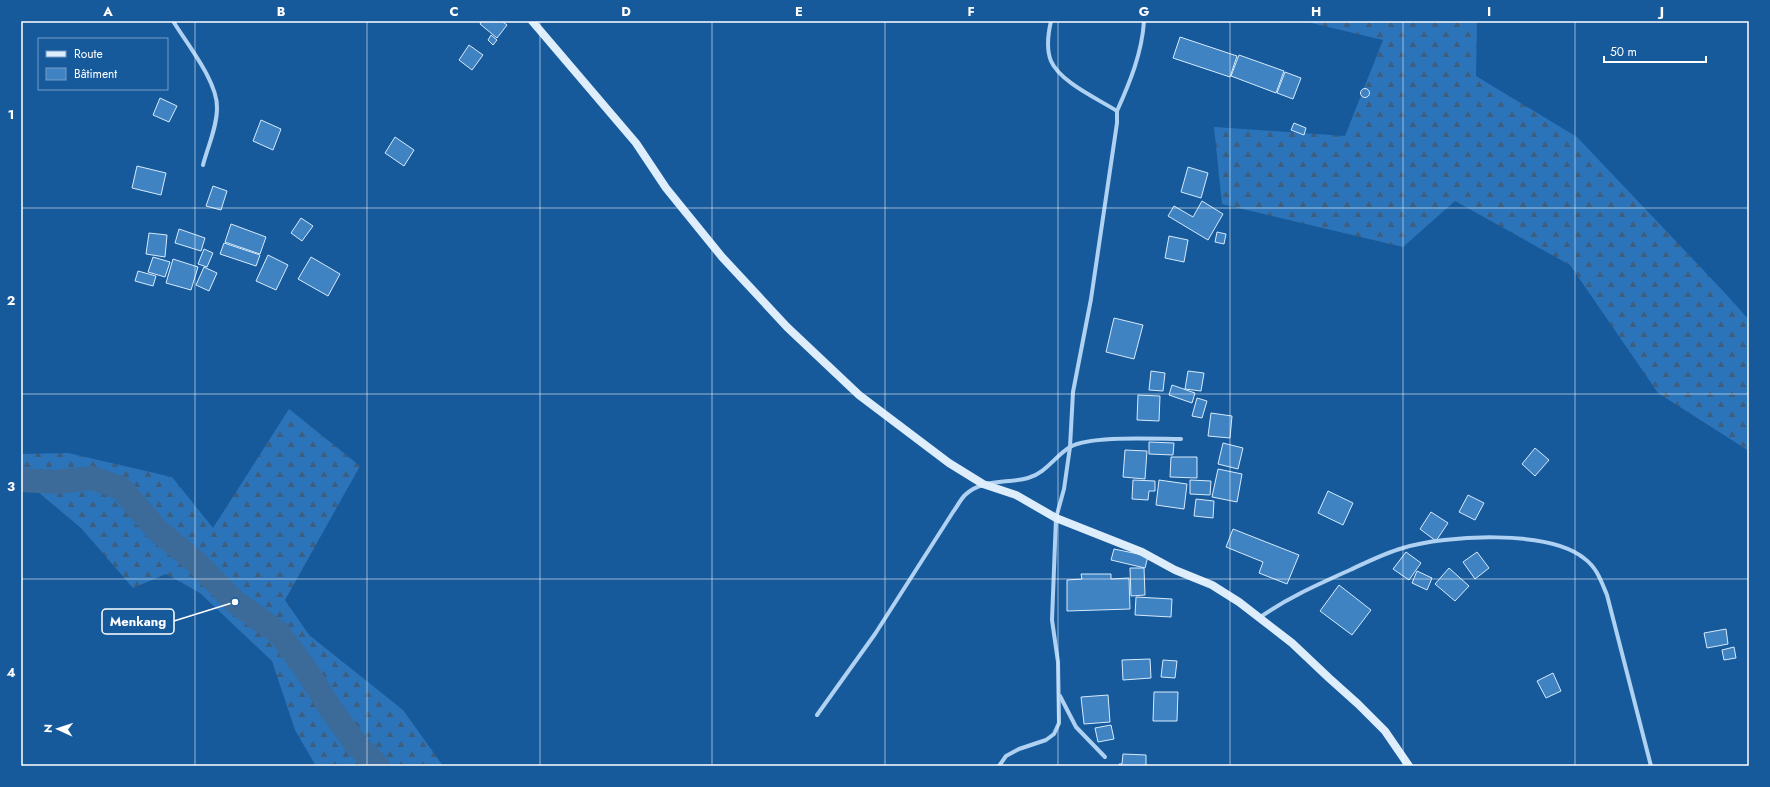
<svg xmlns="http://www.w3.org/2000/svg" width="1770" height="787" font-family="Jost,sans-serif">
<defs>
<pattern id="forest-firs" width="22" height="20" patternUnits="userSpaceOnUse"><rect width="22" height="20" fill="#2b74ba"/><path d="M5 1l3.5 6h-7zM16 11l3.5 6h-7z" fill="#3d5e7e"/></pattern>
</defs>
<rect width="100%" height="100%" fill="#175a9c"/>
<g fill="url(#forest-firs)">
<path d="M1303,21H1477L1476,76L1577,137L1724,292L1749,320V451L1658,393L1570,265L1455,201L1403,247L1222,204L1214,127L1345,136L1383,40Z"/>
<path d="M289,409L360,466L285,600L309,635L403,710L443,766H316L295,730L272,661L200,593L166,574L133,588L81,528L32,487L21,489V454L68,453L172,477L213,528Z"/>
</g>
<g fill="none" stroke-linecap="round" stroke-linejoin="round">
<path stroke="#3c6b9a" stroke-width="24" d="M21,480L55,482L92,478L121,488L157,530L197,563L235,602L279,633L307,671L330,708L356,744L378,766"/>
</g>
<g fill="#4083c2" stroke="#d6eafc">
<path d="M482,21H502L507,25L497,38L480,24Z"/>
<path d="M491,35L497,40L493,45L488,40Z"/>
<path d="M1180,37L1237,56L1230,77L1173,58Z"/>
<path d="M469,45L483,55L472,70L459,60Z"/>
<path d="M1239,55L1284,71L1276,93L1231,76Z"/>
<path d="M1285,72L1301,78L1293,99L1277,93Z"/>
<circle cx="1365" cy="93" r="4.5"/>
<path d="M160,98L177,106L169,122L153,115Z"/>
<path d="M261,120L281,129L273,150L253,141Z"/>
<path d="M1294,123L1306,128L1304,135L1291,130Z"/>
<path d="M395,137L414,150L404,166L385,153Z"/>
<path d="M137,166L166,173L161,195L132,188Z"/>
<path d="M1188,167L1208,173L1201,198L1181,192Z"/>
<path d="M213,186L227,191L221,210L206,206Z"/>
<path d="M1202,201L1223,214L1208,240L1168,216L1174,206L1193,217Z"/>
<path d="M301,218L313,226L302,241L291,233Z"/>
<path d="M231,224L266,237L260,254L225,242Z"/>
<path d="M179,229L205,238L201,251L175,243Z"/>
<path d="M1217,232L1226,234L1224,244L1215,242Z"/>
<path d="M149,233L167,235L165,257L146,254Z"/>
<path d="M1169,236L1188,240L1184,262L1165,258Z"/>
<path d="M224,243L260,255L256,266L220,254Z"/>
<path d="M204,249L213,253L207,267L198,264Z"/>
<path d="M268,255L288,265L276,290L256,281Z"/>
<path d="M153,257L170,262L165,277L148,272Z"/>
<path d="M311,257L340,274L328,296L298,279Z"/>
<path d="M173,259L198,267L191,290L166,283Z"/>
<path d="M204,267L217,273L209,291L196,285Z"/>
<path d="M138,271L156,276L153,286L135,281Z"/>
<path d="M1114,318L1143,325L1134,359L1106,352Z"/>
<path d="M1151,371L1165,373L1163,391L1149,390Z"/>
<path d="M1188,371L1204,373L1201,391L1185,389Z"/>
<path d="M1172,385L1195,393L1192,403L1169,395Z"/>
<path d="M1138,395L1160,396L1159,421L1137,420Z"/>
<path d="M1197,398L1207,401L1202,418L1192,416Z"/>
<path d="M1211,413L1232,416L1230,438L1208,436Z"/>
<path d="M1149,442L1174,443L1173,455L1149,454Z"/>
<path d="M1223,443L1243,448L1238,469L1218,464Z"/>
<path d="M1535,448L1549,460L1535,476L1522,464Z"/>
<path d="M1125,450L1147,451L1145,479L1123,477Z"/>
<path d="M1171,457H1197V478L1170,477Z"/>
<path d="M1218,469L1242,474L1237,502L1212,497Z"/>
<path d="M1133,480L1155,481V491H1149L1148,500L1132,499Z"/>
<path d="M1159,480L1187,484L1184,509L1156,505Z"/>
<path d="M1190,480L1211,481L1210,495L1190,494Z"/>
<path d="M1328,491L1353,503L1343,525L1318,513Z"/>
<path d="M1468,495L1484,503L1475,520L1459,512Z"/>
<path d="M1196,499L1214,501L1213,518L1194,516Z"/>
<path d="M1431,512L1448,523L1436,541L1420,529Z"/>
<path d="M1233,529L1299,555L1287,584L1259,573L1263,562L1226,547Z"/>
<path d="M1114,549L1148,556L1145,568L1111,560Z"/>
<path d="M1406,552L1421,563L1409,580L1393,569Z"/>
<path d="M1477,552L1489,568L1475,579L1463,562Z"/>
<path d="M1130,568H1144L1145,595L1131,596Z"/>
<path d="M1449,568L1469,586L1455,601L1435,584Z"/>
<path d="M1417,571L1432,578L1427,590L1412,583Z"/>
<path d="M1081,574H1111V579L1129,578L1130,609L1067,611V580L1082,579Z"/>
<path d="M1339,585L1371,610L1352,635L1320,611Z"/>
<path d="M1136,597L1172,599L1171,617L1135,615Z"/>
<path d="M1726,629L1728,644L1707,648L1704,633Z"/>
<path d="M1734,647L1736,658L1724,660L1722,650Z"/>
<path d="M1150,659L1151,678L1123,680L1122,660Z"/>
<path d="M1163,660L1177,661L1175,678L1161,677Z"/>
<path d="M1553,673L1561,691L1546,698L1537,681Z"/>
<path d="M1154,692H1178L1177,721H1153Z"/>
<path d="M1108,695L1110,722L1084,724L1081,697Z"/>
<path d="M1111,725L1114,739L1098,742L1095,728Z"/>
<path d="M1123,754L1146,755V765L1150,766H1119V764H1122Z"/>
</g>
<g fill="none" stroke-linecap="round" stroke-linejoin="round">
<g stroke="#afd1f2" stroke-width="4">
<path d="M173,21C187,44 218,82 217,108C217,127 208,146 203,165"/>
<path d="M1117,111C1130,82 1142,53 1144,21"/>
<path d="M1259,618C1287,598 1319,584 1350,570C1367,562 1385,553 1403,548C1445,535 1550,529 1585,559C1597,568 1601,581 1607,595L1651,766"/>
<path d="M1060,696L1076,727L1105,757"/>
<path d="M817,715L875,634L953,512C957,507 960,500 965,495C983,478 1007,484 1028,478C1046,473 1055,456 1070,447C1090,435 1156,439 1181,439"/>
<path d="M999,766L1006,756L1019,749L1046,740L1054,734L1059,723L1058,662L1052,620L1056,518L1064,489L1070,447L1073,392L1091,299L1117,123V111C1098,99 1060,82 1051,61C1046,49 1048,34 1051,21"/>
</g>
<path stroke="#ddedfc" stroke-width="8" d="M532,21L636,143L666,188L722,257L787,327L859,395L949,463L983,484L1016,495L1056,518L1142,552L1175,570L1212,585L1239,602L1292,643L1329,678L1358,704L1385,731L1409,766"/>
</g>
<path fill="none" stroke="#fff" stroke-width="1" stroke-opacity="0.55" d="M195,21V766M367,21V766M540,21V766M712,21V766M885,21V766M1058,21V766M1230,21V766M1403,21V766M1575,21V766M21,208H1749M21,394H1749M21,579H1749"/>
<path fill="none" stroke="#fff" stroke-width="1.5" d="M235 602L174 621"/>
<circle fill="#fff" stroke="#175a9c" stroke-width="1.5" cx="235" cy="602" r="4"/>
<rect fill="#175a9c" stroke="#fff" stroke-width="1.5" x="102" y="609" width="72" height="25" rx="4"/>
<g font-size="13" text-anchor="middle" font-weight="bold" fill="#fff">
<text x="138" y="626">Menkang</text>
</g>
<rect width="1770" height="787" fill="none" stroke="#175a9c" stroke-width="44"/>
<rect x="38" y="38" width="130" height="52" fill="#175a9c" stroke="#749cc4"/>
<rect x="46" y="51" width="20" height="6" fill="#ddedfc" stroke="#749cc4"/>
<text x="74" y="58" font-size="12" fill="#ffffff">Route</text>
<rect x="46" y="68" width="20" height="12" fill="#4083c2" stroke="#749cc4"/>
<text x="74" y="78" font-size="12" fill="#ffffff">Bâtiment</text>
<g transform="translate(58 729) rotate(273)" stroke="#175a9c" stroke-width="3" paint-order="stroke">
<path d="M0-3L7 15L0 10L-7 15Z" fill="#ffffff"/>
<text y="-6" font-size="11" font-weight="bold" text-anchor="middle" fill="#ffffff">N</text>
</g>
<path d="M1604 56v6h102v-6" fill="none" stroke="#ffffff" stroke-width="2"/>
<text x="1610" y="56" font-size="12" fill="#ffffff" stroke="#175a9c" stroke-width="3" paint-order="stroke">50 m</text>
<rect x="22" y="22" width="1726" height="743" fill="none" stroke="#fff" stroke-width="1.5"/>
<g font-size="13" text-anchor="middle" font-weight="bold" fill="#fff">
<text x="108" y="16">A</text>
<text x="281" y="16">B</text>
<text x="454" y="16">C</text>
<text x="626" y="16">D</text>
<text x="799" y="16">E</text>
<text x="971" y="16">F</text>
<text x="1144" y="16">G</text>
<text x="1316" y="16">H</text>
<text x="1489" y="16">I</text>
<text x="1662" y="16">J</text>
<text x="11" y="119">1</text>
<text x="11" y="305">2</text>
<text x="11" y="491">3</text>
<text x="11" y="677">4</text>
</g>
</svg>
